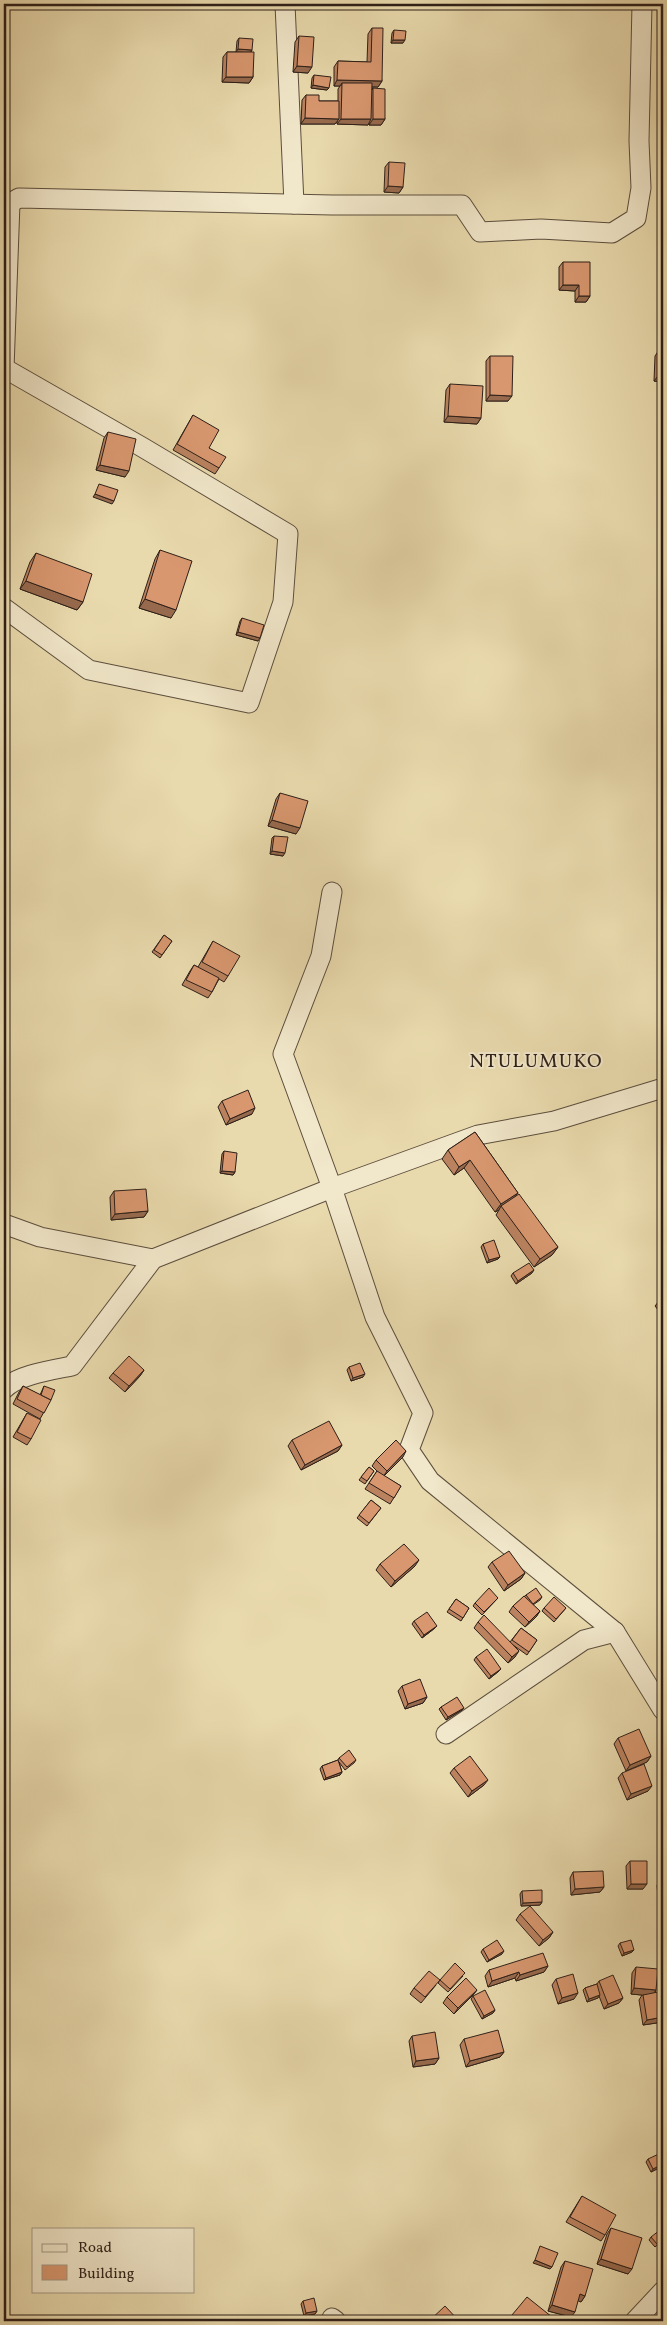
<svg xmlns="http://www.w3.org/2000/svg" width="667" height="2325" font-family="Vollkorn,serif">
<rect width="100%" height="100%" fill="#e9daad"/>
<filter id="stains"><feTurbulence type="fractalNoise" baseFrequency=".004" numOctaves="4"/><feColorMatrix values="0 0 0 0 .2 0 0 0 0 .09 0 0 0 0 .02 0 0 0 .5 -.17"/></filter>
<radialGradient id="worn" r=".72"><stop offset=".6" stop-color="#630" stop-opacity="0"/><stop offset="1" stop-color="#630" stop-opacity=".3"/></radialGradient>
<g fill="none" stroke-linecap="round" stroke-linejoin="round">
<defs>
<g id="street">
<path d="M285,4L294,204"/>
<path d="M4,369L10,203L19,198L332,205H462L480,232L541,229L612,233L636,218L641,188L639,141L642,4"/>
<path d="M4,608L89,670L249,703L283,602L288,534L142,447L4,368"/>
<path d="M332,892L321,956L283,1054L332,1188L375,1317L423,1413L409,1450L430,1481L615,1632"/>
<path d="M4,1224L40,1237L153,1259"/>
<path d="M4,1389C17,1375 52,1370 72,1366L153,1259L332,1188L478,1135L554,1121L663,1088"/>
<path d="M446,1734L584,1640L615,1632L663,1710"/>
<path d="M332,2318L336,2321"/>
<path d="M635,2321L663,2291"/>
</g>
</defs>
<use href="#street" stroke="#5c4e3d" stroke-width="21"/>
<use href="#street" stroke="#f1e7ca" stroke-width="19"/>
</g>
<g fill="#ba825f" stroke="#2d1f18">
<path d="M372,28L382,81L378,87H372V90L373,88L385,119L381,125H369V123L368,125L337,124V121L335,124H301L302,100L306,95L319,101H338V89L340,86H334V67L338,61L367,62L368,34Z"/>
<path d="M394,30L403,43H391L392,33Z"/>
<path d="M299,36L308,73L293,72L295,42Z"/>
<path d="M239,38L252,50L251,52L253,77L249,83L222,82L223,57L227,52H236L237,41Z"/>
<path d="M314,75L329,88L327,90L311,88L312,78Z"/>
<path d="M389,162L403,187L399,193L384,192L385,167Z"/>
<path d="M563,262L590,296L586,302H575V291L559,290V267Z"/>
<path d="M659,350H663V382L654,381L655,356Z"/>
<path d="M490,356L508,401H486V361Z"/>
<path d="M450,384L481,418L477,424L444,422L446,390Z"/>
<path d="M193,415L219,468L215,474L173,450Z"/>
<path d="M108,432L125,477L96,470L104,438Z"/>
<path d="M160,550L171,618L139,608L155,559Z"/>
<path d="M36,553L83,602L77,610L20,589L30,562Z"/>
<path d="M242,618L258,641L236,635L240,621Z"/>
<path d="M280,793L296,834L268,826L276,799Z"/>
<path d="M274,836L283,856L270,854L272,838Z"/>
<path d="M164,935L172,941L160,958L152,952Z"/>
<path d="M213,941L228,976L224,982L219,979L212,992L208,998L182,985L190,971L194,965L198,967Z"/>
<path d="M222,1101L252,1114L226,1125L218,1107Z"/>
<path d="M475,1132L518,1193L514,1197L558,1247L552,1255L534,1267L496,1215L499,1210L495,1212L464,1168L454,1175L442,1159L448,1150Z"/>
<path d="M224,1151L235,1172L233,1175L220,1173L222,1154Z"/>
<path d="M114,1191L148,1211L144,1217L111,1220L110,1197Z"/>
<path d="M483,1244L500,1257L498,1259L487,1263L481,1247Z"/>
<path d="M513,1273H532L516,1284L511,1276Z"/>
<path d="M663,1297V1316L655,1306L659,1301Z"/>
<path d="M349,1367L363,1377L351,1381L347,1370Z"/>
<path d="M144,1370L140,1376L125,1392L109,1378L113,1373Z"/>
<path d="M23,1386L40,1395L44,1386L49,1403L40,1419L13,1404L19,1392Z"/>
<path d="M27,1413L31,1439L27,1445L13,1437Z"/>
<path d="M292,1440L342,1445L338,1451L301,1470L288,1446Z"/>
<path d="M403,1457L384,1476L401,1486L390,1504L365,1489L377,1471L379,1473L372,1466L376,1460Z"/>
<path d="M369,1467L374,1471L365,1484L359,1480Z"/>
<path d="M371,1500L381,1508L367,1526L357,1518Z"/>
<path d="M492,1562L525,1573L521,1579L504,1591L488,1567Z"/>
<path d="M380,1564L415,1566L391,1587L376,1570Z"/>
<path d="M526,1595L542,1597L540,1600L533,1605L540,1611L536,1617L525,1627L509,1612L513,1606Z"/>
<path d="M498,1598L482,1615L473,1606L475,1603Z"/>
<path d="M456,1599L469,1608L461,1621L447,1612Z"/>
<path d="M544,1608H566L554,1622L542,1611Z"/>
<path d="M414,1621L435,1628L422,1638L412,1624Z"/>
<path d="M478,1622L510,1642L521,1628L537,1640L527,1655L513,1645L515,1657L508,1663L474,1628Z"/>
<path d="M476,1657L501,1669L499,1671L489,1679L474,1660Z"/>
<path d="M402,1686L427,1697L423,1703L405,1709L398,1691Z"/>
<path d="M441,1707L462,1710L446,1720L439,1709Z"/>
<path d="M618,1738L651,1756L647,1762L626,1771L614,1744Z"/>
<path d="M339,1758L356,1760L354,1763L345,1770L339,1762L342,1772L340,1775L324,1780L320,1769L322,1766L338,1760Z"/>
<path d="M454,1768L484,1785L468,1797L450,1773Z"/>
<path d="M622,1773L648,1791L627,1800L618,1778Z"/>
<path d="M630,1861L643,1889H627L626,1866Z"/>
<path d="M573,1872L604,1887L600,1892L571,1895L570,1878Z"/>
<path d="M663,1882V1897H658L657,1885L659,1883Z"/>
<path d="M522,1891L542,1902L540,1905L521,1906L520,1894Z"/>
<path d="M520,1914L553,1932L549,1938L539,1946L516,1920Z"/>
<path d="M620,1943L634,1950L632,1952L622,1956L618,1946Z"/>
<path d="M483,1949L502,1954L487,1962L481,1952Z"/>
<path d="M548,1966L544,1972L516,1981L515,1978L488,1987L485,1976L489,1970Z"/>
<path d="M636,1967L656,1990L655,1993L663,1991V2022L643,2025L639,2000L642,1995L631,1994L632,1973Z"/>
<path d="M463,1976L448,1992L438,1983L440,1980Z"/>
<path d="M556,1979L574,1999L558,2004L552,1985Z"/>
<path d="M599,1981L623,1998L619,2003L604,2009L599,1996L598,1998L587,2002L583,1990L585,1988L597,1984Z"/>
<path d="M436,1985L421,2003L410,1994L414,1988Z"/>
<path d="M477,1990L473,1995L454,2014L443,2003L447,1997Z"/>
<path d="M473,1996L495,2010L493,2013L482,2019L471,1999Z"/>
<path d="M412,2036L439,2058L435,2064L413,2067L409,2041Z"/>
<path d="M464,2039L504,2052L500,2057L466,2067L460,2045Z"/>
<path d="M648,2159L663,2166L651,2172L646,2162Z"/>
<path d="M582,2196L605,2235L601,2241L566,2222Z"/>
<path d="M611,2228L628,2274L597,2264L607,2234Z"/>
<path d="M651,2237L663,2240L655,2247L649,2240Z"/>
<path d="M565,2261L585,2296L581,2302L578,2300L571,2317L548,2311L561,2267Z"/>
<path d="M303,2301L317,2311L315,2314L304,2316L301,2304Z"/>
</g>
<g fill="#976a4e" stroke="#2d1f18">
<path d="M393,40H405L403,43H391Z"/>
<path d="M238,49L252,50L250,53L236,52Z"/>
<path d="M297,66L312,67L308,73L293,72Z"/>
<path d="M226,77H253L249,83L222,82Z"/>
<path d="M337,80L382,81L378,87L342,86V83L340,86H334Z"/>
<path d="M313,85L329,88L327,90L311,88Z"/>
<path d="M305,118L339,119L335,124H301Z"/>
<path d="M341,119H371L368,125L337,124Z"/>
<path d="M373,119H385L381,125H369Z"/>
<path d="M388,186L403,187L399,193L384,192Z"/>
<path d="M563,285H579L575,291L559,290Z"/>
<path d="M579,296H590L586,302H575Z"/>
<path d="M658,376H663V382L654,381Z"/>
<path d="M490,395L512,396L508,401H486Z"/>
<path d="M448,416L481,418L477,424L444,422Z"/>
<path d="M100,465L129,471L125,477L96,470Z"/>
<path d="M95,494L114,501L112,504L93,497Z"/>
<path d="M26,581L83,602L77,610L20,589Z"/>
<path d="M145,599L176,610L171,618L139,608Z"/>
<path d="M238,632L260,638L258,641L236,635Z"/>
<path d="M272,820L300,828L296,834L268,826Z"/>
<path d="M272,851L285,853L283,856L270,854Z"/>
<path d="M255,1108L252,1114L226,1125L230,1119Z"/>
<path d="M470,1160L464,1168L454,1175L459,1167Z"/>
<path d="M222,1171L235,1172L233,1175L220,1173Z"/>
<path d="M518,1193L512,1201L501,1206L499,1210L495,1212L501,1204Z"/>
<path d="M148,1211L144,1217L111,1220L115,1214Z"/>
<path d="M558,1247L552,1255L534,1267L540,1259Z"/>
<path d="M500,1257L498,1259L487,1263L489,1260Z"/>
<path d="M534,1270L532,1273L516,1284L518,1281Z"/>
<path d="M144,1370L140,1376L125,1392L129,1386Z"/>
<path d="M365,1374L363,1377L351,1381L353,1378Z"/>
<path d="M342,1445L338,1451L301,1470L305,1465Z"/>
<path d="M406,1451L403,1457L383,1477L387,1471Z"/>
<path d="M419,1560L415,1566L391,1587L395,1581Z"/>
<path d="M525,1573L521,1579L504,1591L508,1585Z"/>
<path d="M540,1611L536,1617L525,1627L529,1622Z"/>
<path d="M437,1626L435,1628L422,1638L424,1635Z"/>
<path d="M519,1651L515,1657L508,1663L512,1657Z"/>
<path d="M501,1669L499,1671L489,1679L491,1676Z"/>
<path d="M427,1697L423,1703L405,1709L408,1704Z"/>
<path d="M464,1708L462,1710L446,1720L448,1717Z"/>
<path d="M651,1756L647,1762L626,1771L630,1765Z"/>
<path d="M342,1772L340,1775L324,1780L326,1778Z"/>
<path d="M488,1780L484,1785L468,1797L472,1791Z"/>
<path d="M652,1786L648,1791L627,1800L631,1794Z"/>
<path d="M631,1884H647L643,1889H627Z"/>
<path d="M604,1887L600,1892L571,1895L575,1889Z"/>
<path d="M660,1894H663V1897H658Z"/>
<path d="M542,1902L540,1905L521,1906L523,1903Z"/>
<path d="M553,1932L549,1938L539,1946L543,1940Z"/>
<path d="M634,1950L632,1952L622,1956L624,1953Z"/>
<path d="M504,1951L502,1954L487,1962L489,1960Z"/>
<path d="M548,1966L544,1972L516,1981L520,1975Z"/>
<path d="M519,1972L515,1978L488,1987L492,1981Z"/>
<path d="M634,1988L656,1990L652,1996L631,1994Z"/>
<path d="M477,1990L473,1995L454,2014L458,2008Z"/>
<path d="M578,1993L574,1999L558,2004L562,1998Z"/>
<path d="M600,1995L598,1998L587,2002L589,1999Z"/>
<path d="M623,1998L619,2003L604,2009L608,2004Z"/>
<path d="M495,2010L493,2013L482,2019L484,2016Z"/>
<path d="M663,2017V2022L643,2025L647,2020Z"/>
<path d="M504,2052L500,2057L466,2067L470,2061Z"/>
<path d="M439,2058L435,2064L413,2067L416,2061Z"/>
<path d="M663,2164V2166L651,2172L653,2169Z"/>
<path d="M601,2259L632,2269L628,2274L597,2264Z"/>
<path d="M535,2260L552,2267L550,2269L533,2263Z"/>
<path d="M580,2294L585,2296L581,2302L576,2300Z"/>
<path d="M552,2305L575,2312L571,2317L548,2311Z"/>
<path d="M317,2311L315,2314L304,2316L306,2313Z"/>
</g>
<g fill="#d8976f" stroke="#2d1f18">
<path d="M372,28H383L382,81L337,80L338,61L371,62Z"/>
<path d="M394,30L406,31L405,40H393Z"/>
<path d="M299,36L314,37L312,67L297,66Z"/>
<path d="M239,38L253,39L252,50L238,49Z"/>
<path d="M227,52H254L253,77H226Z"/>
<path d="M314,75L331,77L329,88L313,85Z"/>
<path d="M342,83H372L371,119H341Z"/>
<path d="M373,88L385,89V119H373Z"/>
<path d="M306,95H319V101H339V119L305,118Z"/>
<path d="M389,162L405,163L403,187L388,186Z"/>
<path d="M563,262H590V296H579V285H563Z"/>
<path d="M659,350H663V376H658Z"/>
<path d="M490,356H513L512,396L490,395Z"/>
<path d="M450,384L483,386L481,418L448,416Z"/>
<path d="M193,415L219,430L209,448L226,457L219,468L177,444Z"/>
<path d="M108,432L136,439L129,471L100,465Z"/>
<path d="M99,484L118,490L114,501L95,494Z"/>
<path d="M160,550L192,561L176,610L145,599Z"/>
<path d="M36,553L92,574L83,602L26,581Z"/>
<path d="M242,618L264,625L260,638L238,632Z"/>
<path d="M280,793L308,801L300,828L272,820Z"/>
<path d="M274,836L288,837L285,853L272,851Z"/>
<path d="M164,935L172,941L162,955L154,950Z"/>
<path d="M213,941L240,956L228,976L202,962Z"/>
<path d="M194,965L219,978L212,992L186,980Z"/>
<path d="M248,1090L255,1108L230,1119L222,1101Z"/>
<path d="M475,1132L518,1193L501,1204L470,1160L459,1167L448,1150Z"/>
<path d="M224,1151L237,1153L235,1172L222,1171Z"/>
<path d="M146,1189L148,1211L115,1214L114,1191Z"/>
<path d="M519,1194L558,1247L540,1259L501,1206Z"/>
<path d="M494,1240L500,1257L489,1260L483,1244Z"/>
<path d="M529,1263L534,1270L518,1281L513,1273Z"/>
<path d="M663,1297V1306L659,1301Z"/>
<path d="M129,1356L144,1370L129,1386L113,1373Z"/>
<path d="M360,1363L365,1374L353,1378L349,1367Z"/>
<path d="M23,1386L51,1400L44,1413L17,1399Z"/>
<path d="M44,1386L55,1390L51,1400L41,1395Z"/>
<path d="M27,1413L41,1420L31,1439L17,1432Z"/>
<path d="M329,1421L342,1445L305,1465L292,1440Z"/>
<path d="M396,1440L406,1451L387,1471L376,1460Z"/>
<path d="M369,1467L374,1471L367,1481L361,1477Z"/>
<path d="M377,1471L401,1486L394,1498L369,1483Z"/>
<path d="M371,1500L381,1508L369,1523L359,1515Z"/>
<path d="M404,1544L419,1560L395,1581L380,1564Z"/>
<path d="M509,1551L525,1573L508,1585L492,1562Z"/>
<path d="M489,1588L498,1598L484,1612L475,1603Z"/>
<path d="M536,1588L542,1597L533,1604L526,1595Z"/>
<path d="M524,1596L540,1611L529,1622L513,1606Z"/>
<path d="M554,1597L566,1608L556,1619L544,1608Z"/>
<path d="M456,1599L469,1608L463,1618L449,1609Z"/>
<path d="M427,1612L437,1626L424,1635L414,1621Z"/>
<path d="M484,1615L519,1651L512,1657L478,1622Z"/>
<path d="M521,1628L537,1640L529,1652L512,1640Z"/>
<path d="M487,1649L501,1669L491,1676L476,1657Z"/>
<path d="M420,1679L427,1697L408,1704L402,1686Z"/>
<path d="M457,1697L464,1708L448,1717L441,1707Z"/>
<path d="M639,1729L651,1756L630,1765L618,1738Z"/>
<path d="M349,1750L356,1760L347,1767L339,1758Z"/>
<path d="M470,1756L488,1780L472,1791L454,1768Z"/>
<path d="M338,1760L342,1772L326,1778L322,1766Z"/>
<path d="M644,1764L652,1786L631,1794L622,1773Z"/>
<path d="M630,1861H647V1884H631Z"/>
<path d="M603,1871L604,1887L575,1889L573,1872Z"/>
<path d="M663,1882V1894H660L659,1883Z"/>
<path d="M542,1890V1902L523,1903L522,1891Z"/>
<path d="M530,1906L553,1932L543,1940L520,1914Z"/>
<path d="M497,1940L504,1951L489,1960L483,1949Z"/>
<path d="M631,1940L634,1950L624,1953L620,1943Z"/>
<path d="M543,1953L548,1966L520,1975L519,1972L492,1981L489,1970Z"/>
<path d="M455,1963L465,1973L450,1989L440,1980Z"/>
<path d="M636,1967L658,1969L656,1990L634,1988Z"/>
<path d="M429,1971L440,1980L425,1997L414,1988Z"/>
<path d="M573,1974L578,1993L562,1998L556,1979Z"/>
<path d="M613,1975L623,1998L608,2004L599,1981Z"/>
<path d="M466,1978L477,1990L458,2008L447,1997Z"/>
<path d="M597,1984L600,1995L589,1999L585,1988Z"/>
<path d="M485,1990L495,2010L484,2016L473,1996Z"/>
<path d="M663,1991V2017L647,2020L643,1995Z"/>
<path d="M498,2030L504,2052L470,2061L464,2039Z"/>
<path d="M435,2032L439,2058L416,2061L412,2036Z"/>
<path d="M663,2152V2164L653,2169L648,2159Z"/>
<path d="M582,2196L616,2215L605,2235L570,2217Z"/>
<path d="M611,2228L642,2238L632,2269L601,2259Z"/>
<path d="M660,2230L663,2234V2239L657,2244L651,2237Z"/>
<path d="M540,2246L558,2253L552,2267L535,2260Z"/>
<path d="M565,2261L593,2269L585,2296L580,2294L575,2312L552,2305Z"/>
<path d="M527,2297L552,2317L549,2321H507Z"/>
<path d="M314,2298L317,2311L306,2313L303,2301Z"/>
<path d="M445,2306L459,2321H429Z"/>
</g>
<g text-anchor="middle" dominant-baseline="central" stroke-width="4" stroke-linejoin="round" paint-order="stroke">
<g font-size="20" letter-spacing="1" fill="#2d1f18" stroke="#f1e7ca">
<text x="536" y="1062">NTULUMUKO</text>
</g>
</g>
<rect width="667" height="2325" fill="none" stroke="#e9daad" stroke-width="20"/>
<rect x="5" y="5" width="657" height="2315" fill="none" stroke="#2d1f18" stroke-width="2.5"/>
<rect x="10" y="10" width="647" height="2305" fill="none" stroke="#2d1f18"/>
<rect x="32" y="2228" width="162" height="65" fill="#f1e7ca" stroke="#a39783"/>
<rect x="42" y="2244" width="25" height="8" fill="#f1e7ca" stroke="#a39783"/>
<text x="78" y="2252" font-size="15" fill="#2d1f18">Road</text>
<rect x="42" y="2265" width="25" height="15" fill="#d8976f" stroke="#a39783"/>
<text x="78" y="2278" font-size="15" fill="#2d1f18">Building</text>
<rect width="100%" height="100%" filter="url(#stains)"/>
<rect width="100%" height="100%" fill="url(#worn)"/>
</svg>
